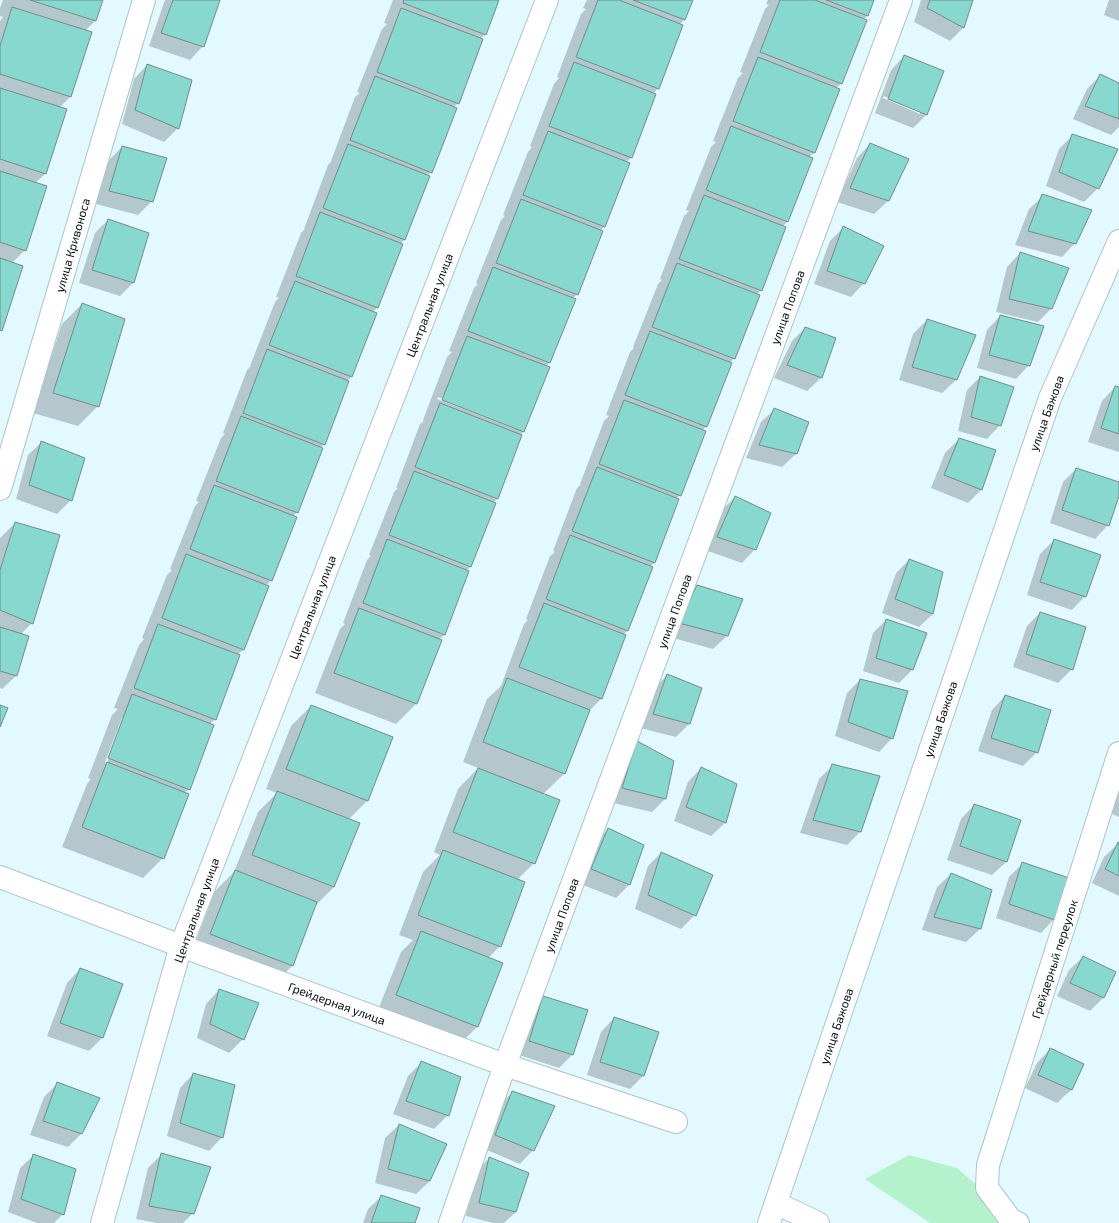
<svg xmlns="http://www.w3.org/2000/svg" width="1119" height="1223" font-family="'Exo 2',sans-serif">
<rect width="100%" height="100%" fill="#e1f9ff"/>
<path fill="#b4f2cb" d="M909,1155L957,1168L1020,1223H930L865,1179Z"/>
<g fill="#0003" fill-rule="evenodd">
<path d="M3,0H102L95,21L85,31L91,33L70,97L59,108L65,110L45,174L35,183L25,250L12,263L1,330L0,331V21L3,17L0,16V8Z"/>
<path d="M165,0H219L203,46L190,60L149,46Z"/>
<path d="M393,0H498L485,34L480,39L458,103L453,108L431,172L427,176L429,177L404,240L400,244L401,245L377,308L373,312L375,314L351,377L347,381L324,444L320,448L297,512L293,516L271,580L266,586L243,650L237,655L215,719L210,724L189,789L184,793L163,858L143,878L62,847L87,784L91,779L88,778L112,715L118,709L114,708L139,645L144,639L142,638L167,575L172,570L170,569L195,506L199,502L196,501L221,438L225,434L223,433L247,370L251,366H250L275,302L279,298L276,297L301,233L305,229H304L328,165L332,161H331L355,97L360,93L357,92L382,29L387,24L384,23ZM122,718H124L107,763L105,762Z"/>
<path d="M587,0H692L684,20L680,24L658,88L653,94H655L631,158L626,162L604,227L600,231L577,294L573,299L550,362L545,367L524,431L520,435L521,436L497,499L493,503H495L470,567L466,571L468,572L444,635L439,640H440L416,704L396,724L315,693L340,629L345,624L343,623L367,560L371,556L369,555L394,492L398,488H396L420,424L424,421L423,420L447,357L452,352L449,351L474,288L478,284L476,283L501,220L505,216L503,215L528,152L532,147L530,146L554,84L559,78L557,77L581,14L586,9L583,8ZM438,397L515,427V429L437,399Z"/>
<path d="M768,0H873L867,16L863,20H865L841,84L836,88L814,153L809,157L812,158L787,222L783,226L761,290L757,294L734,358L730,363L706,426L702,431L680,495L676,499L678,500L654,563L650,567L651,568L627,631L623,635L625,636L601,699L588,712L564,774L543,794L534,863L517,880L500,946L488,958L477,1027L457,1047L376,1015L401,952L413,940L399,935L423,872L440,855L434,852L458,789L478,768L463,762L487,699L501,686L524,624L528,620L526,619L550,556L555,552L553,551L577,488L581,484H580L604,421L609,416L606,415L630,352L634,348L633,347L658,284L662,280L660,279L684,216L689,211L686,210L711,147L716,142L713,141L738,78L743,73L740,72L765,9L769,5L766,4Z"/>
<path d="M921,0H972L963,28L950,41L914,22Z"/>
<path d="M1109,0H1119V21L1104,15Z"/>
<path d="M904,56L942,72L926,115L913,128L875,113L891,70ZM884,96L920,112V114L883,98Z"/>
<path d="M147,65L178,128L164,142L122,124L134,79Z"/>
<path d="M1101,75L1119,84V127L1111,135L1073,119L1087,89Z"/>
<path d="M1073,135L1098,188L1084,202L1046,186L1059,149Z"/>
<path d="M870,144L908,160L888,201L874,214L837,202L857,158Z"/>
<path d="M122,147L152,201L138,215L96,204L109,160Z"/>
<path d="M1043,196L1075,243L1062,257L1015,245L1029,209Z"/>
<path d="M108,220L148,234L133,283L120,296L79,283L95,233Z"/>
<path d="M843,228L864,283L851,297L814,284L830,241Z"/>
<path d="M1020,253L1051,309L1038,322L996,312L1007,267Z"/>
<path d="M82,304L98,406L78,426L33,413L62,324Z"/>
<path d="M1000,316L1029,365L1016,379L977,368L987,330Z"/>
<path d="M927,320L974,336L956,380L942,393L899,380L913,334Z"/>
<path d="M805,328L835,339L821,378L807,391L774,378L792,341Z"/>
<path d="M980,377L1000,425L987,439L958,431L967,390Z"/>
<path d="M1115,387L1119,388V452L1088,442L1102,401Z"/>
<path d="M775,409L796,454L782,467L746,458L761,422Z"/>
<path d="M959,439L981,490L968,503L931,488L945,453Z"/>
<path d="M42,442L71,500L57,514L16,499L28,455Z"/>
<path d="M1076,469L1119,483V492L1108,525L1095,539L1050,523L1063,482Z"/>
<path d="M735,497L755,549L742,563L705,550L722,510Z"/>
<path d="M15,523L59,535L32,623L20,635L16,676L2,689L0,688V538Z"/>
<path d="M1054,540L1085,596L1072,610L1027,595L1040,554Z"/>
<path d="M909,560L933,614L919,627L882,613L896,573Z"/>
<path d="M698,586L742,600L727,636L713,649L666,636L684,600Z"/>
<path d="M1040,613L1072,669L1058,683L1013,667L1027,626Z"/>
<path d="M886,620L912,670L899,683L863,671L873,633Z"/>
<path d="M667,675L690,723L676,737L640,728L654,689Z"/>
<path d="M860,680L892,738L879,752L835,736L847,693Z"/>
<path d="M1005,696L1037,752L1023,766L978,751L992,710Z"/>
<path d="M311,706L391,738L367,801L348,820L358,824L334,887L315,906L292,966L272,986L191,954L215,891L234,872L258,812L277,793L266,789L291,726Z"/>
<path d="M638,742L673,761L665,799L652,812L609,802L624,755Z"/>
<path d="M833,765L860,832L847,845L800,833L819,779Z"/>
<path d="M701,768L735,785L725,823L711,836L674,821L688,782Z"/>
<path d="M1119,794V817L1110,813Z"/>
<path d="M974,805L1019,820L1006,862L992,875L947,860L961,819Z"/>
<path d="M608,829L643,846L629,885L616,898L578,883L595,843Z"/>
<path d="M1118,844H1119V896L1092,883L1104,857Z"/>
<path d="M661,853L695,915L681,929L635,909L648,866Z"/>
<path d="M1023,863L1054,919L1041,933L996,918L1009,877Z"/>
<path d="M951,874L991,891L980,929L966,942L922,930L937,887Z"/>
<path d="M1083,957L1115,972L1103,998L1090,1011L1057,996L1069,970Z"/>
<path d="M80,969L102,1038L89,1051L47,1036L67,983Z"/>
<path d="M219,990L243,1039L229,1053L197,1038L206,1004Z"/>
<path d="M543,997L587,1011L572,1055L559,1068L516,1054L530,1011Z"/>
<path d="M614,1018L643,1076L630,1089L587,1075L601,1032Z"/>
<path d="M1050,1049L1083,1064L1071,1090L1057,1103L1025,1088L1037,1063Z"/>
<path d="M422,1062L448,1115L434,1129L393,1114L408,1076Z"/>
<path d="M193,1074L222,1137L209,1151L167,1136L180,1088Z"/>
<path d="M57,1084L99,1098L81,1134L68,1147L30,1135L44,1097Z"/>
<path d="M513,1092L533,1150L520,1164L482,1148L499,1105Z"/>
<path d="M399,1125L430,1181L416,1194L375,1183L385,1138Z"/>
<path d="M162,1154L193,1213L183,1223H157L136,1219L148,1168Z"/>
<path d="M34,1155L63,1214L54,1223H37L8,1212L20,1168Z"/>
<path d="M489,1158L516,1212L504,1223H493L466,1216L476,1172Z"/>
<path d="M382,1196L413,1223H363L368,1209Z"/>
</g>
<g fill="#87d9cf" stroke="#758c88">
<path d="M30,0H103L96,21Z"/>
<path d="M173,0H220L204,47L161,33Z"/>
<path d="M404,0H499L486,35L403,3Z"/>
<path d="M598,0H619L683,25L659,89L576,57Z"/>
<path d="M633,0H693L685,20Z"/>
<path d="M780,0H815L867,20L842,84L760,52Z"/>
<path d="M826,0H874L868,16Z"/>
<path d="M930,0H973L964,28L927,8Z"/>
<path d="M12,7L92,32L71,97L0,74V46Z"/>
<path d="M401,8L483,39L459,104L377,72Z"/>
<path d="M904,55L944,71L927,115L888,99Z"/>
<path d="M758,57L840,89L815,153L733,121Z"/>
<path d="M574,62L656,94L632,158L549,126Z"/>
<path d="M147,64L192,80L179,129L135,110Z"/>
<path d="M1100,74L1119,83V119L1085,106Z"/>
<path d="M375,76L457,108L432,173L350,140Z"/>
<path d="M0,88L67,109L46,174L0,159Z"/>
<path d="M731,126L813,158L788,222L706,190Z"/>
<path d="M548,131L630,163L605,227L523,195Z"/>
<path d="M1072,134L1118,149L1099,189L1059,172Z"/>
<path d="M870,143L909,159L889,201L850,188Z"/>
<path d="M348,144L430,176L405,240L323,208Z"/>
<path d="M122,146L167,158L153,202L109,191Z"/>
<path d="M0,171L47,186L26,251L0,242Z"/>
<path d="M1042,194L1092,210L1076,244L1028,231Z"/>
<path d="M704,195L786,227L762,291L679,259Z"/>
<path d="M521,199L603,231L578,295L496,263Z"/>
<path d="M320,212L403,244L378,308L296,276Z"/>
<path d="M108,219L149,233L134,283L92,270Z"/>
<path d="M843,226L884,246L865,284L827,271Z"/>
<path d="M1020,252L1069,268L1052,309L1009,299Z"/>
<path d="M0,258L23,266L2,331L0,330Z"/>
<path d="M677,263L760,295L735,359L652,327Z"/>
<path d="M493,267L576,299L550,363L468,331Z"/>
<path d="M295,281L377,313L352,377L269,345Z"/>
<path d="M82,303L125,319L99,407L53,393Z"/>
<path d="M1000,315L1044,326L1030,366L989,355Z"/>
<path d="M927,319L976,335L957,380L912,367Z"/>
<path d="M805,327L836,338L822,378L787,365Z"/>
<path d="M650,331L732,363L707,427L625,395Z"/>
<path d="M467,336L550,367L524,432L442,400Z"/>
<path d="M267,349L349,381L325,445L243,413Z"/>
<path d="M980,376L1014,387L1001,426L971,417Z"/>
<path d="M1115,386L1119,387V434L1101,428Z"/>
<path d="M624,400L706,431L681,496L599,464Z"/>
<path d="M440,403L522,435L498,499L415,467Z"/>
<path d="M774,408L809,422L797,454L759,445Z"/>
<path d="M241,416L323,448L298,513L216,481Z"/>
<path d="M959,438L996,450L982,490L944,475Z"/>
<path d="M41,441L85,458L72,501L29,485Z"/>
<path d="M597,467L679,499L655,563L572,531Z"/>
<path d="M1076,468L1119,482V496L1109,526L1062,510Z"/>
<path d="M414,471L496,503L471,567L389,535Z"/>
<path d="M214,485L297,517L272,581L190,549Z"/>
<path d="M735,496L771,513L756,550L717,537Z"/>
<path d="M15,522L60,535L33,624L0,610V570Z"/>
<path d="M570,535L653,567L628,631L546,599Z"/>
<path d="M387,539L469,571L445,635L363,603Z"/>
<path d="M1054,539L1101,555L1086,597L1040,582Z"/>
<path d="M186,554L269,586L244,650L162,618Z"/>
<path d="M909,559L943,572L933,614L895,599Z"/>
<path d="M697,585L743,599L728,636L679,623Z"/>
<path d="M544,603L626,635L602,699L519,667Z"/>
<path d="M359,608L442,640L417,704L334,673Z"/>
<path d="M1040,612L1086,627L1073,670L1026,654Z"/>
<path d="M886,619L927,633L913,670L876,658Z"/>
<path d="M158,624L240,655L216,720L134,688Z"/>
<path d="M0,627L29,636L17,676L0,671Z"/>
<path d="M667,674L702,688L690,724L653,714Z"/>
<path d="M507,678L590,710L565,774L483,742Z"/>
<path d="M860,679L908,691L893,739L848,722Z"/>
<path d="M132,694L214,725L190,790L108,758Z"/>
<path d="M1005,695L1051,710L1038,753L991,738Z"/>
<path d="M0,705L8,708L0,727Z"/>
<path d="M311,705L393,737L368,801L286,769Z"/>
<path d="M637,741L674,761L666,799L622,788Z"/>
<path d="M107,762L189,794L164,859L82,827Z"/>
<path d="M832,764L880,776L861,832L813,820Z"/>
<path d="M701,767L737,784L726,823L686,807Z"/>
<path d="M478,768L560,800L535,864L453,832Z"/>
<path d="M277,791L360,823L334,887L252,855Z"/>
<path d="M974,804L1021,820L1007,862L960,846Z"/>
<path d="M608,828L644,845L630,885L591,869Z"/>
<path d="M1118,842L1119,843V876L1105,869Z"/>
<path d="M443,850L525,882L501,947L418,915Z"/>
<path d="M661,852L713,875L696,916L648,895Z"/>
<path d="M1022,862L1069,878L1055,920L1009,904Z"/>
<path d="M235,870L317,902L293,966L210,934Z"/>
<path d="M951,873L992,890L981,929L934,917Z"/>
<path d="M421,931L503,963L478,1027L396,995Z"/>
<path d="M1083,956L1116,972L1104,998L1070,983Z"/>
<path d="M80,968L123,984L103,1038L60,1023Z"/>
<path d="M219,989L259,1003L244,1040L210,1024Z"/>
<path d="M543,996L588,1010L573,1055L529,1041Z"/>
<path d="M614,1017L659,1032L644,1076L600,1062Z"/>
<path d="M1050,1048L1084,1064L1072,1090L1038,1075Z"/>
<path d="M421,1061L461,1077L449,1116L406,1101Z"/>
<path d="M193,1073L235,1085L223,1138L180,1123Z"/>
<path d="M57,1082L100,1098L82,1134L43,1121Z"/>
<path d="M512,1091L555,1106L534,1151L495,1135Z"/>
<path d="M399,1124L447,1144L430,1181L388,1169Z"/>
<path d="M161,1153L211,1167L194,1214L149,1206Z"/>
<path d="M33,1154L76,1169L64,1215L21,1199Z"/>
<path d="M489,1157L529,1173L516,1212L479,1203Z"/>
<path d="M381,1195L420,1208L415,1223H371Z"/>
</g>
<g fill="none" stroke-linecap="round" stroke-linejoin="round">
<defs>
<g id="minor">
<path d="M0,489L144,0"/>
<path d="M0,877L181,946L505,1065L676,1122"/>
<path d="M102,1223L181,946L547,0"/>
<path d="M450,1223L505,1065L901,0"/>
<path d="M1018,1223L1011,1220L987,1188L988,1165L1119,753"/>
</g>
<g id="primary">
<path d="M776,1203L818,1223"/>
<path d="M769,1223L1050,398L1119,241"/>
</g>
</defs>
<use href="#minor" stroke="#adc4ca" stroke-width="24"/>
<use href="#primary" stroke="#adc4ca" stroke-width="24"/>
<use href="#minor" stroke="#fff" stroke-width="22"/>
<use href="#primary" stroke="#fff" stroke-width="22"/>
</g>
<g text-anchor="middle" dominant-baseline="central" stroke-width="3.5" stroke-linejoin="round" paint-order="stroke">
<g font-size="12" fill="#060d0f" stroke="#fff">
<text transform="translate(72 245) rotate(-74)">улица Кривоноса</text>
<text transform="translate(429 305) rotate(-69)">Центральная улица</text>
<text transform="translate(787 307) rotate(-70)">улица Попова</text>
<text transform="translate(1046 413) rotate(-70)">улица Бажова</text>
<text transform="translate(312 607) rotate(-69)">Центральная улица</text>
<text transform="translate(674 611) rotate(-70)">улица Попова</text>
<text transform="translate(940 719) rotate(-71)">улица Бажова</text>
<text transform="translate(196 910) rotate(-70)">Центральная улица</text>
<text transform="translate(561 915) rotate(-70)">улица Попова</text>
<text transform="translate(1054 959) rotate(-72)">Грейдерный переулок</text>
<text transform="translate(337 1003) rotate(20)">Грейдерная улица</text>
<text transform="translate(836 1026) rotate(-71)">улица Бажова</text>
</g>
</g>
</svg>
